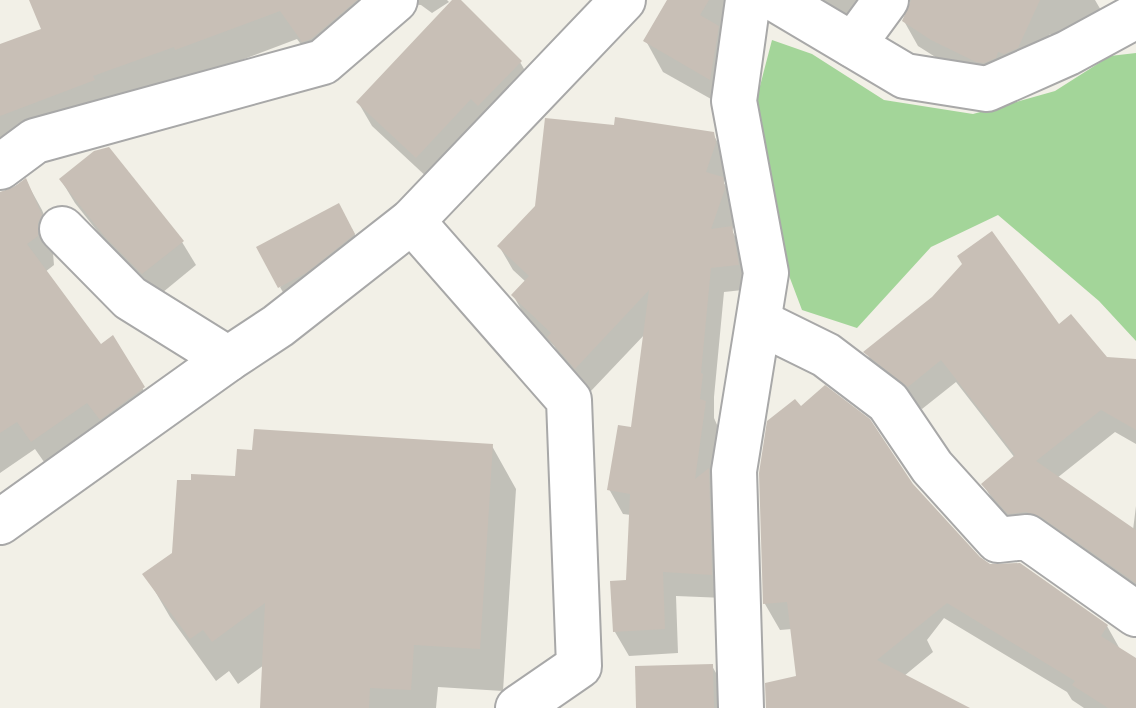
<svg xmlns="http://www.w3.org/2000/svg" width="1136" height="708" font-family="'Source Sans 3',sans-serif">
<rect width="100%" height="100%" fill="#f2f0e7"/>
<path fill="#a3d599" d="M772,40L812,54L884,100L973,114L1055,91L1110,56L1136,53V341L1099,301L998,215L931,247L857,328L802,310L779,249L754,109Z"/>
<g fill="#0003">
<path d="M31,0H447L449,2L432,13L421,5L407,4L320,70L297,39L194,78L192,75L108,105L0,177V61L43,30Z"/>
<path d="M455,0H459L520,62L534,86L430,180L372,126L358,102Z"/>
<path d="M670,0H742L727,108L663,72L646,41Z"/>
<path d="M818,0H901L862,34Z"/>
<path d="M905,0H1095L1109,24L1070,56L1050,34L1032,73L948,65L918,46L904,21L913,3Z"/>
<path d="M713,134L727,159L729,169L724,183L736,204L738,215L732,231L745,253L752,289L724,292L714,397V418L718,427L712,477L722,494L725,598L676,596L678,653L629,656L615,632L628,582L631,515L623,514L609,489L633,430L646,333L590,392L564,362L554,346L527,320L513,295L526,282L513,270L499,246Z"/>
<path d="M61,180L182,242L196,265L157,297L121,261L75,203Z"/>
<path d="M26,181L42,210L57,246L53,253L54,265L45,272L100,347L112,338L160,417L49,469L35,449L0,473V193Z"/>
<path d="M352,229L367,258L293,310L280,287Z"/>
<path d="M1059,327L1112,366L1136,379V444L1115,432L1057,478L1133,530L1136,506V596L1023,537L997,507L983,484L1015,458L956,382L922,409L879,375L866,352Z"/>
<path d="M492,446L516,489L503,691L438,687L436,708H262L264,665L238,684L229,671L216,681L170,617L145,574L174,555L237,479Z"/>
<path d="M761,473L912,485L979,559L1107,626L1121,651L1136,661V708H1084L1072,700L1067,692L944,618L927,640L933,652L904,676L948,708H768L798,677L792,629L780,630L765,604Z"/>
<path d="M712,666L727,692V708H638Z"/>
</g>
<g fill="#c8bfb6">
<path d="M29,0H357L311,39L302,42L280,11L175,50L174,47L93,76L95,80L0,116V44L41,29Z"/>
<path d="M452,0H461L522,61L478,106L471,99L416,158L356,102Z"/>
<path d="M667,0H709L700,15L719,26L710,80L643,41Z"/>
<path d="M911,0H1040L1018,48L1004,54L998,52L996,58L984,63L976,62L931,40L902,21Z"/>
<path d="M615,117L714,132L716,143L706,172L723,177L725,189L711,229L732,226L739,265L711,268L701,373L703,374L700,399L706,401L695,479L709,468L712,575L663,572L665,629L613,632L610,581L626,580L630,494L607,490L618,425L631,427L649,290L575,369L547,337L551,333L511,295L529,276L497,246L535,206L545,118L614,125Z"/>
<path d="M109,147L184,241L142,274L105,237L59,179L94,151Z"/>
<path d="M26,178L42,215L38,223V236L27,244L101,344L113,335L145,387L100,420L87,403L31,442L17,422L0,433V192L14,187Z"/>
<path d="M339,203L355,234L306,273L278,288L256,247Z"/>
<path d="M992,231L1059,324L1071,314L1107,357L1136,359V430L1101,410L1036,461L1136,530V583L1041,517L1026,512L1008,514L981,484L1015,455L941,360L908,387L863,352L932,297L962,264L957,256Z"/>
<path d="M825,385L870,419L913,484L980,557L990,564L1020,563L1108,625L1101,636L1136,658V708H1108L1072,685L1075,681L947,603L877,660L970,708H766L765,683L796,676L787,602L763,604L759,473L767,421L795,399L801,406Z"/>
<path d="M254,429L493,444L480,649L414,645L411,690L370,688L369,708H260L265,603L212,642L203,630L190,639L142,574L172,553L177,480H191V474L235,476L237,449L252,450Z"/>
<path d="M713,664L714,708H636L635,666Z"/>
</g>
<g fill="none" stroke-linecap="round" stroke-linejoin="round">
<defs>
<g id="minor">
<path d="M777,0L905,76L987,89L1068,53L1136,16"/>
<path d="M853,45L886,0"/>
<path d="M0,167L35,141L323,62L395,0"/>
<path d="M412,221L569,400L579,666L518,708"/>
<path d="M62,229L130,298L228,359"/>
<path d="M759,322L826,355L888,402L932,467L998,540L1027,537L1136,614"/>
<path d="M0,522L228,359L278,326L412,221L623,0"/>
<path d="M741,708L734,471L766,273L734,101L748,0"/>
</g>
</defs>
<use href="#minor" stroke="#a8a8a8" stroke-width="48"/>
<use href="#minor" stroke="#fff" stroke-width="44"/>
</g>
</svg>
